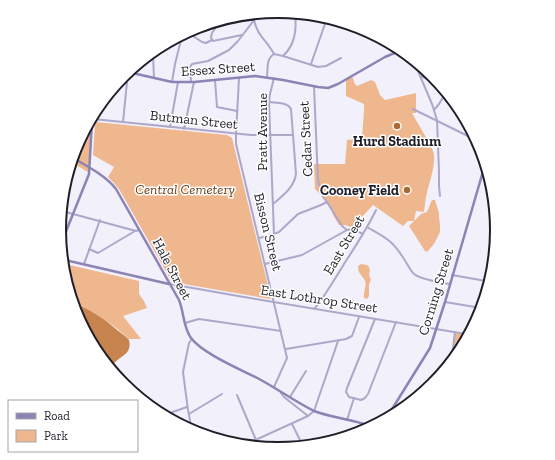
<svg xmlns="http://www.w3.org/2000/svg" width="555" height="460" font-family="'Zilla Slab',serif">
<rect width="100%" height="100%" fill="#f1f0fb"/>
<g fill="#efb78e">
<path d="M352,76L355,84L357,86L371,80L375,82L380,95L385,100L416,93V113H412C416,121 434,149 434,155C435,167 430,180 427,192V194L426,196L424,212L416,211L414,221H408L403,226L373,205L361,218L354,228L345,225H339L333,215L329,203L315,189L314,164H345L347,140L362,139L364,109V104L346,96V80Z"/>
<path d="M93,120L88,172L76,165L80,146L78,141Z"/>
<path d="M96,122L227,135L232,138L271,298L270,299L172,282L119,189L113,182L108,177L114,167L93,155L95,124Z"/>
<path d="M432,200H435L439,213V217L440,225V232L434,244L427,252L425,251L409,226L421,214L427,212Z"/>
<path d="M65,264L139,281V294L144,301L147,308L123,316L141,339H129C113,324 94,311 73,303Z"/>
<path d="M361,264L367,265L369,267L370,270L369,275L371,280L369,284V296L367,299L364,298C363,292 367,286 365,281C362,274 358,275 358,266Z"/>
<path d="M454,333L466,335L452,356Z"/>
</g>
<path fill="#c8844f" d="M73,303C89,309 104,318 117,330C121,333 126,336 129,340C133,357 116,355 112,368L75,314Z"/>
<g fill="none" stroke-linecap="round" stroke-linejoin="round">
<g stroke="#aea7c9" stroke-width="2">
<path d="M241,18L254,20C257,35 267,41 274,54"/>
<path d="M219,23L212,33L211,38L213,41L242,35"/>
<path d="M187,32L202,42L206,43L212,40"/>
<path d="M153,55L154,78"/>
<path d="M283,56L318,67L326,66L341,58"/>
<path d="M311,64L326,21"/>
<path d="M415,64L432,104L437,120L439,171V186L440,196"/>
<path d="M421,76L438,84"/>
<path d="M267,77C268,68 266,59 274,54L283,56C295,45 297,30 295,14"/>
<path d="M239,78L236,134V144L287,358L274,387"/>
<path d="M274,78L270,94L269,102L274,234"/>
<path d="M215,80L217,107L237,111"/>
<path d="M172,82L175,64L182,36"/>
<path d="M191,82L190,67L192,64L208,61L229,50L238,41L258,15"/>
<path d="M314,86L318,181L323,197L327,202L342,226L347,230"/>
<path d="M269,102C277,103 287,102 291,109L296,174C294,188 282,196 273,204"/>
<path d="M413,109L476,140"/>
<path d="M434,110L439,104L445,94"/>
<path d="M93,119L251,135H293"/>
<path d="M123,122L128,72"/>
<path d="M170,127L178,82"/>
<path d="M184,129L194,82"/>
<path d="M62,211L136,231L139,230"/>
<path d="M367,227C383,236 392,240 402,256C406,261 409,269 414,274C420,279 442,283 450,284"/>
<path d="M259,238L268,236L279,232L298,214L321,205L327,202"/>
<path d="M89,249L98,253L135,231"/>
<path d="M84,264L100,220"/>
<path d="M265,264L302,255L347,230L352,229L363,234"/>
<path d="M452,275L486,281"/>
<path d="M170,284L238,296L466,334"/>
<path d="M445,302L481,308"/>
<path d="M315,308C326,294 335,279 344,264C355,247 367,229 376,210"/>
<path d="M375,319L347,388L346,392L349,397L361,400L365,398L368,394L396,322"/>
<path d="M185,323L199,319L206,320L281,331"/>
<path d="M286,349L346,339L352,336L359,317"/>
<path d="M452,356L455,332"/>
<path d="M281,393L284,397L308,416"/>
<path d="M237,395L256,440"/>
<path d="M290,397L306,371"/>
<path d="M167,414L187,407"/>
<path d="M189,414L222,394"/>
<path d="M347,420L354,398"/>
<path d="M292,424L302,444"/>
<path d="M192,431L188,410L183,372L189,343L192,339"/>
<path d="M249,443L308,416L314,411L338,341"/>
</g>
<g stroke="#8d83b4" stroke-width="2.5">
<path d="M128,72L172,82H194L255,76L283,80L318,87L328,88L338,84L385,57L397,52"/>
<path d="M73,158C87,166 106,176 116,189L179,300C184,312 183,327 191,338C203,354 242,370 261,380C279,390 296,402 314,411C332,418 352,419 370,426"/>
<path d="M61,244L89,174L92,121"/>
<path d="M65,260L169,284"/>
<path d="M389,414L430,348L445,302L484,168"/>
</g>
</g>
<g fill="#ab6934" stroke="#fff" stroke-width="1.5">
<circle cx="397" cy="126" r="4"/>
<circle cx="407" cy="190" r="4"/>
</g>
<g text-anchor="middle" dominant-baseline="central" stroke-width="3" stroke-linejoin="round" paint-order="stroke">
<g font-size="14" fill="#201f29" stroke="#fff">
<text transform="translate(218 69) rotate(-4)">Essex Street</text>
<text transform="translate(194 120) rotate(6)">Butman Street</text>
<text transform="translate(262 132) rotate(-90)">Pratt Avenue</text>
<text transform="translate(306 139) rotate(-93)">Cedar Street</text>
<text transform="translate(268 232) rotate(76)">Bisson Street</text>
<text transform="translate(344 245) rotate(-59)">East Street</text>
<text transform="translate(172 269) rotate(62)">Hale Street</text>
<text transform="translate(436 292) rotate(-73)">Corning Street</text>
<text transform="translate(319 299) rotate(9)">East Lothrop Street</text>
</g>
<g font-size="14" font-weight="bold" fill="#201f29" stroke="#fff">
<text x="397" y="141">Hurd Stadium</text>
<text x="399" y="190" text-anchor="end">Cooney Field</text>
</g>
<g font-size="14" font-style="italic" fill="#6b3d16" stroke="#fff">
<text x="185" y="189">Central Cemetery</text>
</g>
</g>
<path d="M0 0H555V460H0ZM66 230a212 212 0 1 1 424 0a212 212 0 1 1-424 0Z" fill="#fff" fill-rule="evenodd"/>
<path fill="none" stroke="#201f29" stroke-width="2" d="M66 230a212 212 0 1 1 424 0a212 212 0 1 1-424 0Z"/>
<rect x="8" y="400" width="130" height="52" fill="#ffffff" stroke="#a6a5a9"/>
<rect x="16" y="413" width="20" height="6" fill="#8d83b4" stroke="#a6a5a9"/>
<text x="44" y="420" font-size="12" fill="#201f29">Road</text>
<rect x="16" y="430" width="20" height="12" fill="#efb78e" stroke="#a6a5a9"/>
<text x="44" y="440" font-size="12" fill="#201f29">Park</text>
</svg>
